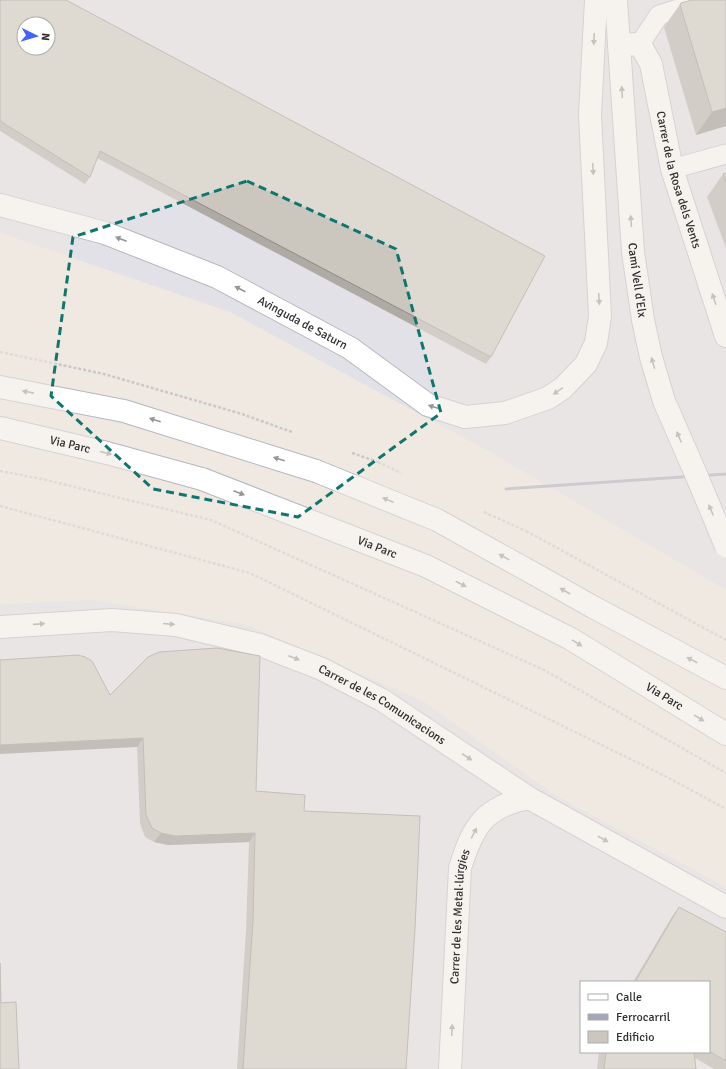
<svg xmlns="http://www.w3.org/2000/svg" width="726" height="1069" font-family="Signika,sans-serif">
<rect width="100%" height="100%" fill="#efe9e1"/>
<g fill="#e3e1e8" fill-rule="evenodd">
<path d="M0,0H726V590L490,452L230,312L0,233ZM24,24H48V48H24Z"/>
<path d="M93,600L247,625L423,701L555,795L726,887V1069H0V604ZM581,982H709V1052H581Z"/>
</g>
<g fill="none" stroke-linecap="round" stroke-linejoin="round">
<defs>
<g id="lane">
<path d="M640,44L659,15L708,0"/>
<path d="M672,169L726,154"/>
</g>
<g id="street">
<path id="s1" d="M619,45L640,44L651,64L672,169L726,336"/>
<path id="s2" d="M0,205L105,233L217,277L350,348L428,405L465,417L505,413L548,398L563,388L586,364L596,343L600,316L590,115L596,0"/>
<path id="s3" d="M0,627L112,620L176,625L260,645L322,669L382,700L529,798L726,907"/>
<path id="s4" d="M450,1069L460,868C473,826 484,807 529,798"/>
</g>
<g id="secondary">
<path id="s5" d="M616,0L633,252L643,320L651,357L664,401L695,472"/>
<path d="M0,387L124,411L316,471"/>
<path id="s6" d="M0,428L107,453L202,479"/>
<path id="s7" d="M426,566L571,639L726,734"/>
<path d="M538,576L593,607L726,678"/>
</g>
</defs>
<use href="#lane" stroke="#b4b7c1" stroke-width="21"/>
<use href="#street" stroke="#b4b7c1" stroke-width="24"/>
<use href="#secondary" stroke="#b4b7c1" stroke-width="24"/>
<g stroke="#c9c9c9" stroke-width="2.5" stroke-dasharray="3 2" stroke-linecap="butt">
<path d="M0,352L104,374L242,414L292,432"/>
<path d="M352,453L378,462"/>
<path d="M0,471L42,479L211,520L544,670L726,773"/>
<path d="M0,506L250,573L665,776L726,809"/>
<path d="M526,531L726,640"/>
</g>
<use href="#lane" stroke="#fff" stroke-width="19"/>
<use href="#street" stroke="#fff" stroke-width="22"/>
<use href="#secondary" stroke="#fff" stroke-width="22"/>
<path stroke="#a3a6b8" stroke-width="3" d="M506,489L726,474"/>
<defs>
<g id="secondary-bridge">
<path d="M316,471L437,520L538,576"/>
<path d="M695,472L726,546"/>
<path id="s8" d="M202,479L426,566"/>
</g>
</defs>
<use href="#secondary-bridge" stroke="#b4b7c1" stroke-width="24" stroke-linecap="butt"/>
<g stroke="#c9c9c9" stroke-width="2.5" stroke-dasharray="3 2" stroke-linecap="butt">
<path d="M378,462L401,473"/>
<path d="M484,512L526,531"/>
</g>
<use href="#secondary-bridge" stroke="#fff" stroke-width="22"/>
</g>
<g fill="#afaba4">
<path d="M0,0L491,357L486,364L97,158L90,177L85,184L0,131Z"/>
<path d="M726,0V126L696,135L664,27L681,3Z"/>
<path d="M726,173V248L707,197L723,174Z"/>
<path d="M110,695L256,791L304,811L406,1069H237L246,930L249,842L168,845L154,842L145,837L140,824L137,747Z"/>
<path d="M679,907L726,932V1069H714L695,1058L696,1069H597L599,1052H709V982H633L671,918Z"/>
</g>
<g fill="#8e8b86">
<path d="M726,108V126L696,135L712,112Z"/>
<path d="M143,738L137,747L0,754V745Z"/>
<path d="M161,833H255L249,842L168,845L154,842Z"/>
</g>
<g fill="#cbc7bf" stroke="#8e8b86" fill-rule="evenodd">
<path d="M0,0H66L545,256L491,357L100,151L90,177L0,121ZM24,24H48V48H24Z"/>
<path d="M692,0H726V108L712,112L680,5L681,3Z"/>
<path d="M726,173V182L723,174Z"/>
<path d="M217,648L260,656L256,791L305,795L304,811L420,816L415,929L406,1069H243L253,921L255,833L175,836L161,833L152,828L146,815L143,738L0,745V660L78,655L85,657L92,661L110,695L148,657L159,652Z"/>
<path d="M679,907L726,932V1061L709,1051V982H635Z"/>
<path d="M0,963L1,1003L16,1002L19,1069H0Z"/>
<path d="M606,1052H694L696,1069H604Z"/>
</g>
<defs><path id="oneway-solid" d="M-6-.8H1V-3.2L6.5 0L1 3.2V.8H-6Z"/></defs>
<g fill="#969696">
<use href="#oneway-solid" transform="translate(594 39) rotate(93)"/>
<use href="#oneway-solid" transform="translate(622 92) rotate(-93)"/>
<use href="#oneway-solid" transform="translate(593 169) rotate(87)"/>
<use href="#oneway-solid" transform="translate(631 221) rotate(-94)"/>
<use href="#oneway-solid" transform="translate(121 239) rotate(-159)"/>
<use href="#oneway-solid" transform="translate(240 289) rotate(-152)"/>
<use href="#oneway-solid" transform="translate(599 299) rotate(87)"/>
<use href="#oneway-solid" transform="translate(714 299) rotate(-108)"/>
<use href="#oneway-solid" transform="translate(653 363) rotate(-106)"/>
<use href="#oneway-solid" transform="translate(558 391) rotate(145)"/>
<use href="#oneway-solid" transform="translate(28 392) rotate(-169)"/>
<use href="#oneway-solid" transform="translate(434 407) rotate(-162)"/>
<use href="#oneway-solid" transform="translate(155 420) rotate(-163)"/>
<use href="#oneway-solid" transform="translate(679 437) rotate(-113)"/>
<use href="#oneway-solid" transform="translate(106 453) rotate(14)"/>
<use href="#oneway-solid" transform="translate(279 459) rotate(-163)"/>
<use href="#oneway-solid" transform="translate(239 493) rotate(21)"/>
<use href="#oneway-solid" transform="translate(388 500) rotate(-158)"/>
<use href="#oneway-solid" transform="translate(711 510) rotate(-113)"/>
<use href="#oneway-solid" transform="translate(504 557) rotate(-151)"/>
<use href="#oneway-solid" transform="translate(461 584) rotate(27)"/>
<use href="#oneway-solid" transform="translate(565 591) rotate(-150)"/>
<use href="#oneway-solid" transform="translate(39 624) rotate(-4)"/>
<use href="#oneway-solid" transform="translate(169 624) rotate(5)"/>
<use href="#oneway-solid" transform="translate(577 643) rotate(32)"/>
<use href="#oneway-solid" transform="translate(294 658) rotate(21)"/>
<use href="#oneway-solid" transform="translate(692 660) rotate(-152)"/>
<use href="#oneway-solid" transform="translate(699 718) rotate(32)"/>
<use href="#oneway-solid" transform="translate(467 757) rotate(33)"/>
<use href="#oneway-solid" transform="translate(474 833) rotate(-63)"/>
<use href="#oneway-solid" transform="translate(603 839) rotate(29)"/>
<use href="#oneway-solid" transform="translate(452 1030) rotate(-87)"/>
</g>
<path d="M0 0H726V1069H0ZM247,181L396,249L441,413L298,517L153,489L51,396L73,237Z" fill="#efe9e1" fill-opacity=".55" fill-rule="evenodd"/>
<path fill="none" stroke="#0f766e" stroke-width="3" stroke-dasharray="8 5" stroke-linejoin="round" d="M247,181L396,249L441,413L298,517L153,489L51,396L73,237Z"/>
<g text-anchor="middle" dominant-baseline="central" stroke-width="4" stroke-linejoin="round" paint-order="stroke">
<g font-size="12" fill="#2e2e2e" stroke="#fff">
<text stroke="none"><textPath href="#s1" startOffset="163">Carrer de la Rosa dels Vents</textPath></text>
<text stroke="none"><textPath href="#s5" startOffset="281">Camí Vell d'Elx</textPath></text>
<text stroke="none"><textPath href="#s2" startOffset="326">Avinguda de Saturn</textPath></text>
<text stroke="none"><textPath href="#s6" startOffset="72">Via Parc</textPath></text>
<text stroke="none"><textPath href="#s8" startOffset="188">Via Parc</textPath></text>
<text stroke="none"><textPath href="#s7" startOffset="272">Via Parc</textPath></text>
<text stroke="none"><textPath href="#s3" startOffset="399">Carrer de les Comunicacions</textPath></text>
<text stroke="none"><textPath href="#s4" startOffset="153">Carrer de les Metal·lúrgies</textPath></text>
</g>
</g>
<rect x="580" y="981" width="130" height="72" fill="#ffffff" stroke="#ababab"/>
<rect x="588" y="994" width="20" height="6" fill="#ffffff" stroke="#ababab"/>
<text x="616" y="1001" font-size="12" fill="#2e2e2e">Calle</text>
<rect x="588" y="1014" width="20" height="6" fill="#a3a6b8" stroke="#ababab"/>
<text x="616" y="1021" font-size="12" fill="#2e2e2e">Ferrocarril</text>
<rect x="588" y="1031" width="20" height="12" fill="#cbc7bf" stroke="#ababab"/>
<text x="616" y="1041" font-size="12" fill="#2e2e2e">Edificio</text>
<g transform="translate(36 36) rotate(95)"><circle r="19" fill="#ffffff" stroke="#ababab"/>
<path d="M0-3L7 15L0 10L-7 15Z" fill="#4264fb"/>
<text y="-6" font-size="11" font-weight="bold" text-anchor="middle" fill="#2e2e2e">N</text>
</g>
</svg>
